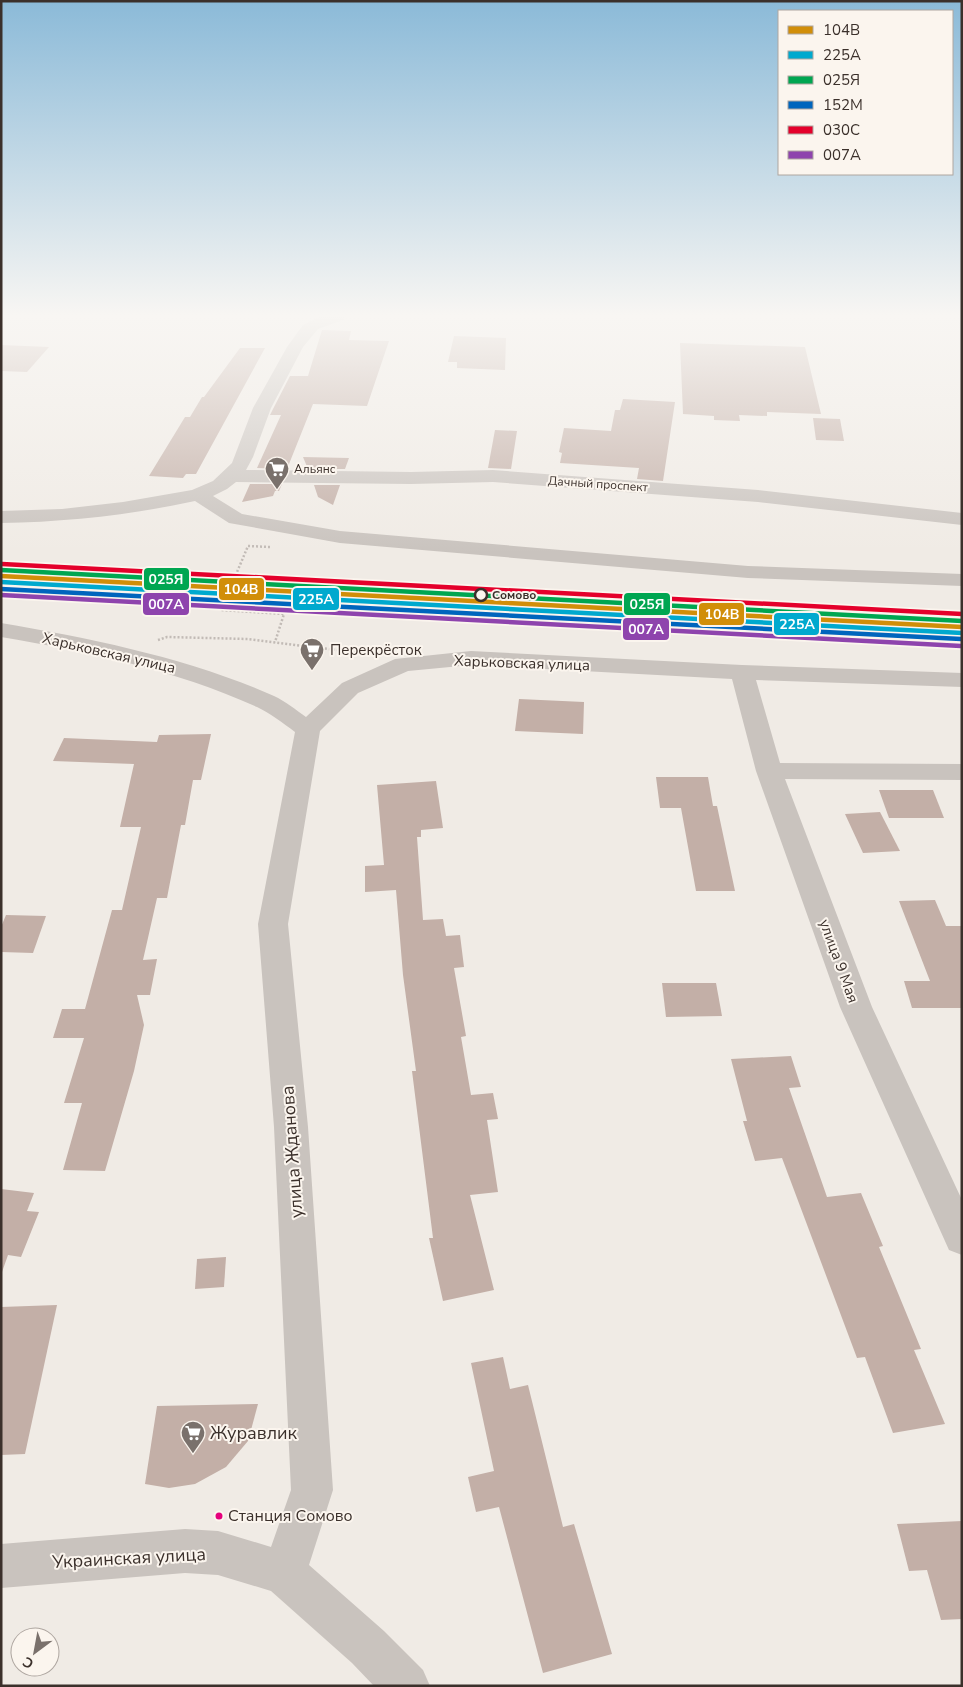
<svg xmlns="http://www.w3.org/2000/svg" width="963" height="1687" font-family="'Nunito Sans',sans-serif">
<rect width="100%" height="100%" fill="#f0ebe5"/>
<g fill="#c3afa7">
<path d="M322,330L351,331L349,340L389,341L367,406L313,404L287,469L257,468L281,415H270L273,409L290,376H308Z"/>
<path d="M454,336L506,338L505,370L457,368V362H448Z"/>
<path d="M680,343L805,347L821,414L767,412V416L739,415L740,421L714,420V416L683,414Z"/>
<path d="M1,345L49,347L27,372L1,371Z"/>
<path d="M240,348H265L196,474H186L183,478L149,476L185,417H190L202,397H204Z"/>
<path d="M623,399L675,402L663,481L637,479L639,468L560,463L562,453L559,452L564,428L611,431L615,410H620Z"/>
<path d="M813,418L840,419L844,441L816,440Z"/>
<path d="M495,430L517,431L511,469L488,468Z"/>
<path d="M303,457L349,458L345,469H308Z"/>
<path d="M250,484H282L279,491H275L273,496L242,502Z"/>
<path d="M314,485H340L333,505L318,497Z"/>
<path d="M519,699L584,702L583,734L515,731Z"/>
<path d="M211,734L201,780H193L185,825H181L167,898H157L143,960L157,959L150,995H137L144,1025L134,1071L105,1171L63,1170L82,1103H64L84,1038H53L62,1009H85L112,910H122L141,827H120L134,764L53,761L64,738L157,742L159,735Z"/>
<path d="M656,777H708L713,806H717L735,891H696L681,808H660Z"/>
<path d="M436,781L443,828L421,830V837H417L423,920L443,919L446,936L460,935L464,967L454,968L466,1036L461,1037L471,1095L493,1093L498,1119L487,1120L498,1192L470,1195L494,1290L443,1301L429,1238H433L412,1071H416L403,975L396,890L365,892V866L384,865L377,785Z"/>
<path d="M879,790H933L944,818H889Z"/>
<path d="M880,812L900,851L863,853L845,814Z"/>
<path d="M935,900L946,926H962V1008H912L904,981H930L899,901Z"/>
<path d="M6,915L46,916L33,953L1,952V927Z"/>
<path d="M662,983H716L722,1016L666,1017Z"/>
<path d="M791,1056L801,1087L789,1088L827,1197L861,1193L883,1246L879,1247L921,1349L914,1350L945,1424L893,1433L865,1357L857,1358L782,1158L755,1161L743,1121H747L731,1059Z"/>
<path d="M1,1189L34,1193L27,1211L39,1212L21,1257L8,1255L2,1272Z"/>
<path d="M226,1257L224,1287L195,1289L197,1259Z"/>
<path d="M57,1305L25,1454L1,1455V1307Z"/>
<path d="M503,1357L510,1389L528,1385L563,1527L574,1524L612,1654L543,1673L499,1507L476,1512L468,1477L494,1471L471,1363Z"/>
<path d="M258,1404L248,1441L226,1467L195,1484L169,1488L145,1484L157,1406Z"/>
<path d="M962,1521V1619L941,1620L927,1570L909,1571L897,1524Z"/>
</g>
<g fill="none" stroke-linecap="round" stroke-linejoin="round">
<g stroke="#c2bbb6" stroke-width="2.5" stroke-dasharray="2 2" stroke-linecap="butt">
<path d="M270,547L248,546L221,610L284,614L275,642"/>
<path d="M233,580L285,583"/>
<path d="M158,640L167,637L248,639L368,654"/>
</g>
<g fill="#c9c3be" fill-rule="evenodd">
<path d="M319,317H345L343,320L318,329L303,347L271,408L253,457L246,470L411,472L493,470L758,490L962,513V525L758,502L493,482L411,484L236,482L227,489L213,496L242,514L340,531L748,566L962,574V586L748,578L340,543L229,523L195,501C131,515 66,522 1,523V511L62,509L123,502L192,490L213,481L232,463L253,408L287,347L303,325Z"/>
<path d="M1,623C94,639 188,658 274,696C285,701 296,710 306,717L342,683L395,659L471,651L742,665L962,673V687L756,680L780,763L962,764V780L785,779L872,1007L962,1200V1255L949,1250L840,1007L756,771L732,679L471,665L408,671L358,693L320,731L288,924L308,1127L333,1490L309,1565L384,1631L423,1670L430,1686H374L352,1663L271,1591L218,1575L185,1573L1,1588V1544L185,1529L218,1531L271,1547L291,1490L274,1127L258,924L295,732C283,723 270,713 257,707C176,670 88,652 1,637Z"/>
</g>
<defs>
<path id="rail-1" d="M1,576L962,627"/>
<path id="rail-2" d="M1,582L962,633"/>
<path id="rail-3" d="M1,570L962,621"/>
<path id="rail-4" d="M1,589L961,639"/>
<path id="rail-5" d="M2,564L962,614"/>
<path id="rail-6" d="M1,595L961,646"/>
</defs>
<use href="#rail-1" stroke="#fbf5ee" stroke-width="8"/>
<use href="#rail-2" stroke="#fbf5ee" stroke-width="8"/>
<use href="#rail-3" stroke="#fbf5ee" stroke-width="8"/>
<use href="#rail-4" stroke="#fbf5ee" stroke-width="8"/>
<use href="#rail-5" stroke="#fbf5ee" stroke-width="8"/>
<use href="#rail-6" stroke="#fbf5ee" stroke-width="8"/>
<use href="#rail-1" stroke="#d18e09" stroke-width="4.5"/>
<use href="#rail-2" stroke="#00a9ce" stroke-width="4.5"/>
<use href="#rail-3" stroke="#00a651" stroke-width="4.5"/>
<use href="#rail-4" stroke="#0065bd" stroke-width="4.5"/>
<use href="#rail-5" stroke="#e4002b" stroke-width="4.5"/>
<use href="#rail-6" stroke="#8e44ad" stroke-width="4.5"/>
</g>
<linearGradient id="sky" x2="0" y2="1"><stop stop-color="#8bbad8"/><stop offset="0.57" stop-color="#f8f6f3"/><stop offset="1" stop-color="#f8f6f3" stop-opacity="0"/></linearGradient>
<rect width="963" height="553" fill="url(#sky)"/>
<defs>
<symbol id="supermarket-pin" viewBox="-11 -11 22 30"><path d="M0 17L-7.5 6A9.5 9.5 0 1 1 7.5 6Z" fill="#7a716c" stroke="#fbf5ee"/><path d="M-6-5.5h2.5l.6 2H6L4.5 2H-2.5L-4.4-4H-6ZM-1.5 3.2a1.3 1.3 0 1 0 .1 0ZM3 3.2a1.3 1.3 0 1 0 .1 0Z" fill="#fff"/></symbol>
</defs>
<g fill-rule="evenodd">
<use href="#supermarket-pin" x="263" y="455" width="28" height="38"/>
<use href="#supermarket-pin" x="298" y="636" width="28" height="38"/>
<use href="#supermarket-pin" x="179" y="1419" width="28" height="38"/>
</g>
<circle fill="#fbf5ee" stroke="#3b302b" stroke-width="2.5" cx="481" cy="595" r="6"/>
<circle fill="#e5007d" stroke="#fbf5ee" stroke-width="2" cx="219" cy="1516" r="4.5"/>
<g text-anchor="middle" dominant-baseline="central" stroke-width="4" stroke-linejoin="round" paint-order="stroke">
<g font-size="12" fill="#3b302b" stroke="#fbf5ee" text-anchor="start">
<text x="294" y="469">Альянс</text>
</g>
<g font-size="12" fill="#3b302b" stroke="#fbf5ee">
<text transform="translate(598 484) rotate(4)">Дачный проспект</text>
</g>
<g font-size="12" font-weight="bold" fill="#3b302b" stroke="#fbf5ee" text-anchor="start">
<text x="492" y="595">Сомово</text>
</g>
<g font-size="15" fill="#3b302b" stroke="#fbf5ee" text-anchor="start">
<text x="330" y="650">Перекрёсток</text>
</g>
<g font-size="15" fill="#3b302b" stroke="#fbf5ee">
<text transform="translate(109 653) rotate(13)">Харьковская улица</text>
<text transform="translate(522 663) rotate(2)">Харьковская улица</text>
<text transform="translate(839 961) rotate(70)">улица 9 Мая</text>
</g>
<g font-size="16" fill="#3b302b" stroke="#fbf5ee" text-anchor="start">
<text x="228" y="1516">Станция Сомово</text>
</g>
<g font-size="18" fill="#3b302b" stroke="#fbf5ee">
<text transform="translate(292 1152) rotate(-94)">улица Жданова</text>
<text transform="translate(129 1558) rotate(-3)">Украинская улица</text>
</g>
<g font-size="18" fill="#3b302b" stroke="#fbf5ee" text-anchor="start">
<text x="210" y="1433">Журавлик</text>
</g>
</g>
<g stroke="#fbf5ee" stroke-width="2">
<rect x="143" y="567" width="47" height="24" rx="5" fill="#00a651"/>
<rect x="218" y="577" width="47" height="24" rx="5" fill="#d18e09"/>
<rect x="292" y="587" width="48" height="24" rx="5" fill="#00a9ce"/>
<rect x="142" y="592" width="48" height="24" rx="5" fill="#8e44ad"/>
<rect x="623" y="592" width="48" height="24" rx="5" fill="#00a651"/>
<rect x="698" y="602" width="47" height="24" rx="5" fill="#d18e09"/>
<rect x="773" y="612" width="47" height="24" rx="5" fill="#00a9ce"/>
<rect x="622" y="617" width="48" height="24" rx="5" fill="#8e44ad"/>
</g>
<g font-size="14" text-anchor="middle" font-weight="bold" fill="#fff">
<text x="166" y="584">025Я</text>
<text x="241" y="594">104В</text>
<text x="316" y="604">225А</text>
<text x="166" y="609">007А</text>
<text x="647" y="609">025Я</text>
<text x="722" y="619">104В</text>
<text x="797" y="629">225А</text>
<text x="646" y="634">007А</text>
</g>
<rect width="963" height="1687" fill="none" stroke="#3b302b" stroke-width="5"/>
<rect x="778" y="10" width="175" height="165" fill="#fbf5ee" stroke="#aea6a0"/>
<rect x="788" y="26" width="25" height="8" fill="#d18e09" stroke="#aea6a0"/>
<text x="823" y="35" font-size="15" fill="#3b302b">104В</text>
<rect x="788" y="51" width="25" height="8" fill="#00a9ce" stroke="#aea6a0"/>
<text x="823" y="60" font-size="15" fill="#3b302b">225А</text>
<rect x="788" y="76" width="25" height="8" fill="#00a651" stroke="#aea6a0"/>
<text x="823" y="85" font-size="15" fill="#3b302b">025Я</text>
<rect x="788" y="101" width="25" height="8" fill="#0065bd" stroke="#aea6a0"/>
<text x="823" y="110" font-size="15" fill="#3b302b">152М</text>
<rect x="788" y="126" width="25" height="8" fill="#e4002b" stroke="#aea6a0"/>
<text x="823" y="135" font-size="15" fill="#3b302b">030C</text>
<rect x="788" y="151" width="25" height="8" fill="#8e44ad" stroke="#aea6a0"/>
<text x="823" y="160" font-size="15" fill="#3b302b">007А</text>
<g transform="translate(35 1652) rotate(212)"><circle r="24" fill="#fbf5ee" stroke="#aea6a0"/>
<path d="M0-4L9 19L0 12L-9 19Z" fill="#7a716c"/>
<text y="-8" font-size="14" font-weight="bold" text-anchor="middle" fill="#3b302b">С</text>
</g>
</svg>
